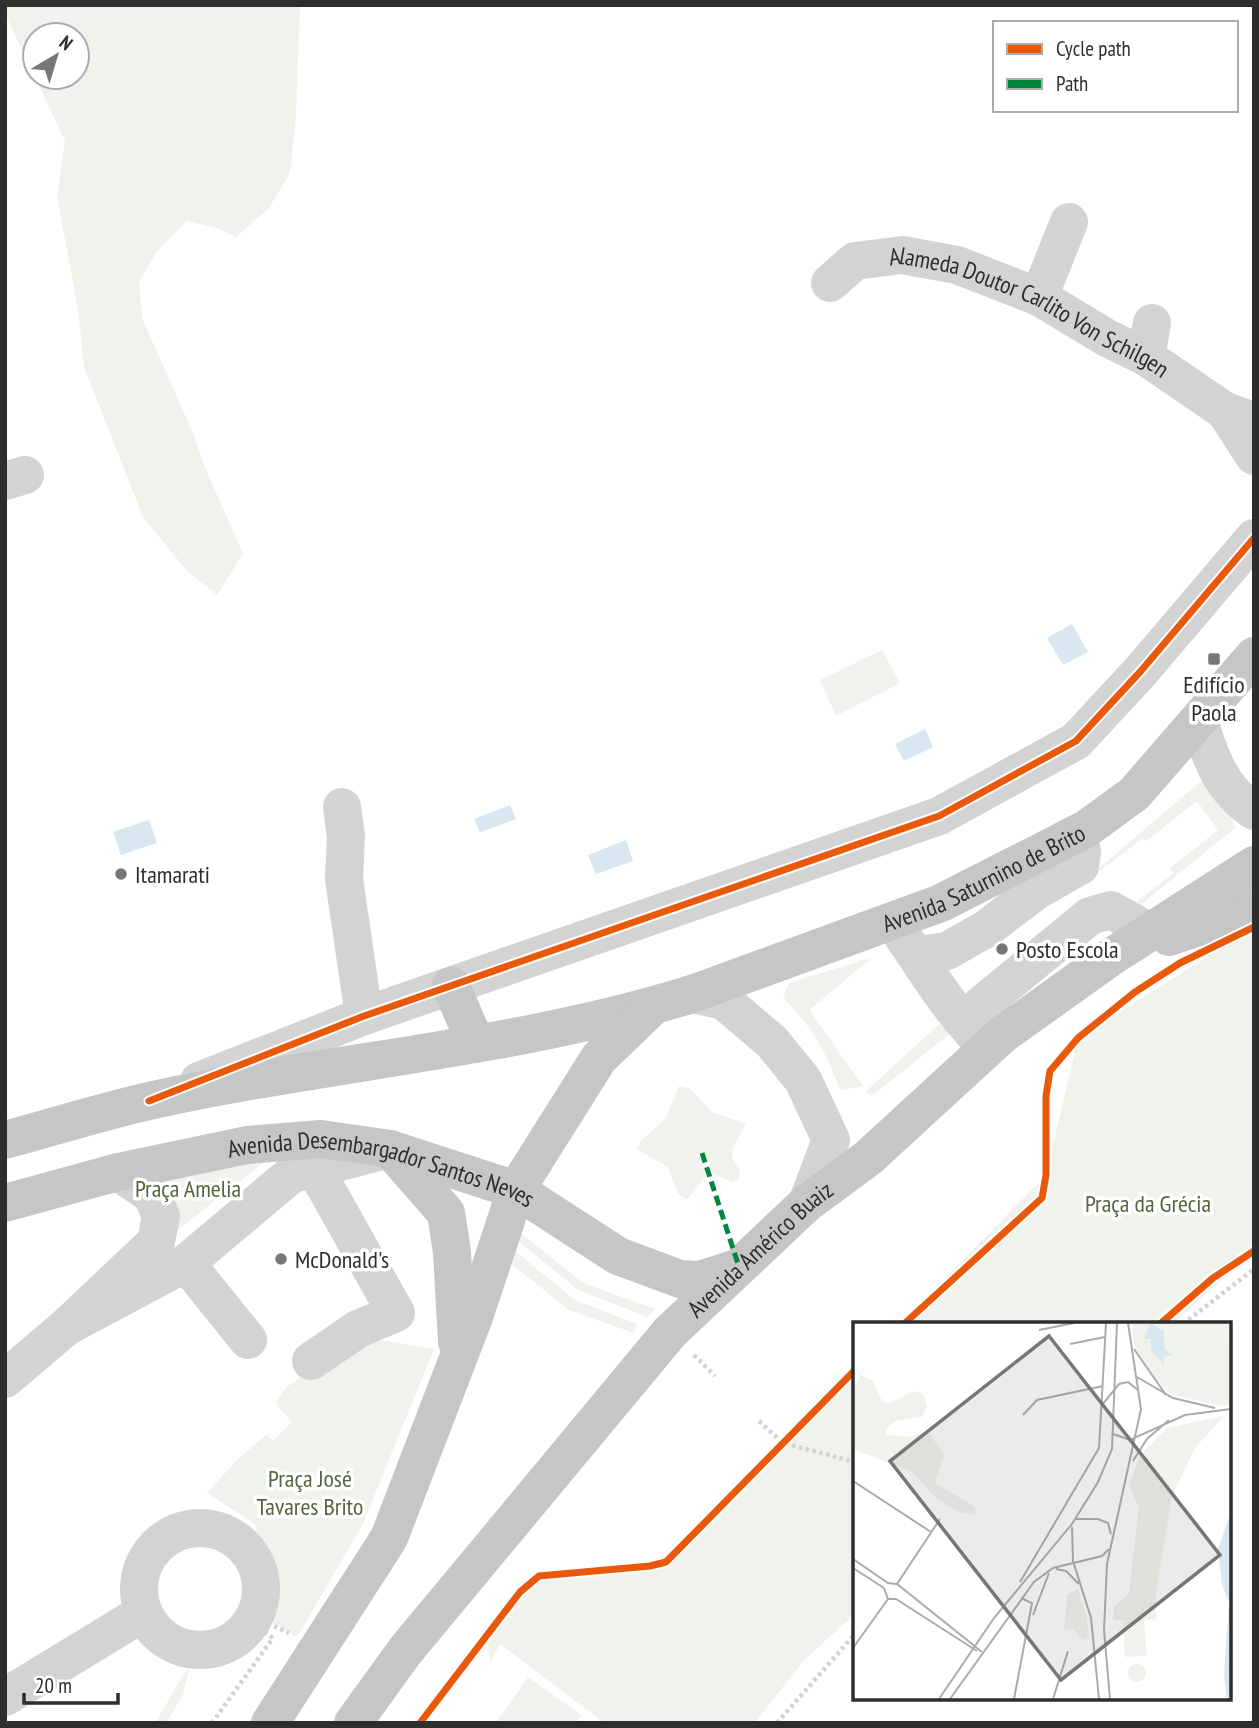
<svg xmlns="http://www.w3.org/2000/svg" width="1259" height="1728" font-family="'PT Sans Narrow',sans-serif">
<rect width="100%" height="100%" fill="#fff"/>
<g fill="#f0f3ec">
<path d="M5,5H300L296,117L290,173L269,208L236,237L217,228L187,221L158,250L139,281L142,318L193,433L204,465L243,554L217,595L187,571L143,517L84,367L78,309L57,196L65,141L35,77H77V35H35V77L5,14Z"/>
<path d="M882,650L900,683L836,716L820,680Z"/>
<path d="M1200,782L1209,783L1219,806L1231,816L1235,828L1138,907L1134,904L1174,873L1169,869L1218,830L1197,801L1146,841L1142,839L1100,871L1098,869Z"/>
<path d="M1254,927V1251L1173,1324H900L1046,1175L1078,1038Z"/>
<path d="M873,957L809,1010L863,1086L840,1090C824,1047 814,1031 783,997L789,983Z"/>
<path d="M943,1021L953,1031L873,1095L865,1092Z"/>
<path d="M679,1086L689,1088L712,1112L746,1124L733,1147L732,1158L740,1171L739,1179L732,1182L713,1174L705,1152L693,1156H699L707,1175L688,1199H685L678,1193L668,1167L637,1149L640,1142L666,1118Z"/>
<path d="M282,1148L161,1243L128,1170Z"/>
<path d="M518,1231L583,1283L655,1309L648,1317L578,1290L517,1240Z"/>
<path d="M515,1251L575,1300L637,1324L634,1333L569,1310L505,1259Z"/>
<path d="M357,1336L434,1349L362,1526L297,1637L263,1617L271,1586L255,1524L207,1493L238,1459L266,1435L273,1441L292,1422L278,1407L276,1401L288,1386Z"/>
<path d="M855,1370V1614L803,1661L755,1723H604L500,1644L490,1663L487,1636L539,1576L666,1562Z"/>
<path d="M190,1664L183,1695L166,1723H155Z"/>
<path d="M528,1677L581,1715L576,1723H496Z"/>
</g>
<g fill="#d9e7f0">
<path d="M1072,624L1088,652L1063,665L1047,638Z"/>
<path d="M925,729L933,747L904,761L895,744Z"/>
<path d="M510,805L516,819L480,832L474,819Z"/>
<path d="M149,820L157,843L121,855L113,832Z"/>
<path d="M626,840L633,861L596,874L588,855Z"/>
</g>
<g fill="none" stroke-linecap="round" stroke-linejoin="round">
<g stroke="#d3d3d3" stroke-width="4.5" stroke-dasharray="3.5 3.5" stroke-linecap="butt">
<path d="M1183,1324L1254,1269"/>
<path d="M694,1355L715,1376"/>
<path d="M759,1421L783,1443L855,1462"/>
<path d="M255,1617L289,1633"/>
<path d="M158,1646C184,1657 219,1663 244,1645C250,1640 255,1633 259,1628L273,1638L212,1723"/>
<path d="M777,1723L855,1634"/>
</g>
<g stroke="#d3d3d3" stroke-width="38">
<path id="s1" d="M830,283L855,261L902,255L957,265L1039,297L1107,338L1146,357L1225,411L1254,421"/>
<path d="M1039,297L1069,222"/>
<path d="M1146,357L1152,323"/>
<path d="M1225,411L1254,456"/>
<path d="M5,481L25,475"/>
<path d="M1199,721C1210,757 1221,789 1254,811"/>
<path d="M342,807L346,837L344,879L364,1016"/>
<path d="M903,937C929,973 951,1014 986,1044"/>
<path d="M916,955L947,951L986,929L1036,891L1080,866L1082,851L1077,834"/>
<path d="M692,994L724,1001L772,1042L803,1080L831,1140L807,1203"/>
<path d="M971,1031L980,1006L1090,916L1111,910L1150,932"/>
<path d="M199,1081L364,1016L939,816L1076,741L1140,672L1254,538"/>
<path d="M186,1263L248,1340"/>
<path d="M66,1327L186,1263L292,1174L390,1149"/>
<path d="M311,1361L358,1329L396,1313L314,1167"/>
<path d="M5,1379L66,1327L156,1242L161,1216L152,1195L118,1172"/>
<circle cx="200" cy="1589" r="61"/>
<path d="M5,1697L143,1613"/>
</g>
<g stroke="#c6c6c6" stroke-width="38">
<path d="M1169,937L1254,908"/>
<path d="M451,986L476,1044"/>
<path id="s2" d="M5,1140C53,1127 101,1112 149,1101C329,1061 515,1049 692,994L941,903L1086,829L1134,794L1254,656"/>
<path d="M390,1149L446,1213L452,1252L457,1342"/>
<path id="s3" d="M5,1203L118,1172L247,1145L321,1139L390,1149L516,1190L618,1256L680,1279L699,1280L737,1268"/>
<path d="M270,1723L389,1538L474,1317L516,1190L599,1058L652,1007"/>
<path id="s4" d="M353,1723L405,1651L670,1332L807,1203L868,1158L1002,1035L1111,957L1254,865"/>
</g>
<path stroke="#00873e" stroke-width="5" stroke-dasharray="10 5" stroke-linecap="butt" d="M702,1153L739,1267"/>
<defs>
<g id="cycleway">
<path d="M149,1101L364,1016L939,816L1076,741L1140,672L1254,538"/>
<path d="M904,1324L1042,1198L1046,1175V1096L1050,1071L1078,1038L1135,992L1180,963L1254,927"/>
<path d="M1160,1324L1213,1278L1254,1251"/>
<path d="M420,1723L520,1592L539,1576L650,1566L666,1562L855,1370"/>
</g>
</defs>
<use href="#cycleway" stroke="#fff" stroke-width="11"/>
<use href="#cycleway" stroke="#e8590c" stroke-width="7"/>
</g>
<g fill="#777" stroke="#fff" stroke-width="2.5">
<rect x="1207" y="652" width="14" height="14" rx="3.5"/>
<circle cx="121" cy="874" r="7"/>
<circle cx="1002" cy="949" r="7"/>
<circle cx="281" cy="1259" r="7"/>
</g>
<g text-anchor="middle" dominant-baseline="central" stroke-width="7" stroke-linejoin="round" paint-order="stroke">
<g font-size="24" fill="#2e2e2e" stroke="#fff">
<text stroke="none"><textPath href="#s1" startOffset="220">Alameda Doutor Carlito Von Schilgen</textPath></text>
<text stroke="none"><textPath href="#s2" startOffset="1017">Avenida Saturnino de Brito</textPath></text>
<text stroke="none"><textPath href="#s3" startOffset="387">Avenida Desembargador Santos Neves</textPath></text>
<text stroke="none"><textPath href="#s4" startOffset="626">Avenida Américo Buaiz</textPath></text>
</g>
<g font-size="24" fill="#2e2e2e" stroke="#fff" text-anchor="start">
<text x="1214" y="684" text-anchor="middle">Edifício<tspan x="1214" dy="28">Paola</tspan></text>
<text x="135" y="874">Itamarati</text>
<text x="1016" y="949">Posto Escola</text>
<text x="295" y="1259">McDonald's</text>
</g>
<g font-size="24" fill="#51663e" stroke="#fff">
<text x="188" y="1188">Praça Amelia</text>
<text x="1148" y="1203">Praça da Grécia</text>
<text x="310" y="1478">Praça José<tspan x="310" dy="28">Tavares Brito</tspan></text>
</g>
</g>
<g transform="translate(853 1322)">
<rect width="378" height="378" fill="#fff"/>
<path d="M279,1H376L378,82L369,84L320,73L305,60L281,24ZM8,53L20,59L28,77L35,82L61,69L70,72L74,84L69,95L42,99L33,107L34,113L55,115L75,110L91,132L82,161L122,185L123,193L106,190L84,177L59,150L0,127V68ZM371,94L342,126L319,174L303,270V297L291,298L294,334L272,335L270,299L290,298H260L261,285L276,271L286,185L276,164L287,133L314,106ZM225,267L234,297L236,317L230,318L220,307L211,308L214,273ZM275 351a9 9 0 1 1 18 0a9 9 0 1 1-18 0Z" fill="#f0f3ec"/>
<path d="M297,1L311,9V26L320,34H311V42L298,28V17H291ZM378,190V377H374L371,353L376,280L369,263L365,227Z" fill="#d9e7f0"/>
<path fill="none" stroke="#ababab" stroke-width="2" d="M186,8L221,1M217,22L252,15M281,27L313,73M284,55L320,76L362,86M170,93L184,78L250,64M261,95L249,83L266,62L275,60L286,69M260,112L277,118L332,93L378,87M280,139L294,117L316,98M0,159L78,210M223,197H245L255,201L258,212M219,205L220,239L238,296L246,377M0,237L35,261L44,262L129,330M0,246L31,266M203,247L213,249L226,262M167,260L246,126L253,1M44,262L87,197M31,266L35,277H43L124,329M180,293L196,251M0,326L35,277M86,377L141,296L219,202L245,160L259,127L264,1M97,377L181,260L200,246L249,234L256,227M161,377L179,281L168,276M200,377L215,329M257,377L251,308L254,242L288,87L275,1"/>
<path fill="#777" fill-opacity="0.15" stroke="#777" stroke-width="3.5" d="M196,14L367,233L208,358L37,139Z"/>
<rect width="378" height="378" fill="none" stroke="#2e2e2e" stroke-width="3.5"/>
</g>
<rect width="1259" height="1728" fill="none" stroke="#2e2e2e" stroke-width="14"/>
<rect x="993" y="21" width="245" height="91" fill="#ffffff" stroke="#ababab" stroke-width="2"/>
<rect x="1007" y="44" width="35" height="10" fill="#e8590c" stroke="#ababab" stroke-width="2"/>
<text x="1056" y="56" font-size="21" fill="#2e2e2e">Cycle path</text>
<rect x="1007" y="79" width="35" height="10" fill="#00873e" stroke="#ababab" stroke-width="2"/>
<text x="1056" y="91" font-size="21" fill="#2e2e2e">Path</text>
<g transform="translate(56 56) rotate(38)"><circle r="33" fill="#ffffff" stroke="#ababab" stroke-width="2"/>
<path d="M0-5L12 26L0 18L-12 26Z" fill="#777777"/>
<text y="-10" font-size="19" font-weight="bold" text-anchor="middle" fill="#2e2e2e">N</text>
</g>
<path d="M24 1693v10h94v-10" fill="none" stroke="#2e2e2e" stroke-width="3.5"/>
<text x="35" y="1693" font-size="21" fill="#2e2e2e" stroke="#ffffff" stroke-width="5" paint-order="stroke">20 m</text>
</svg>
